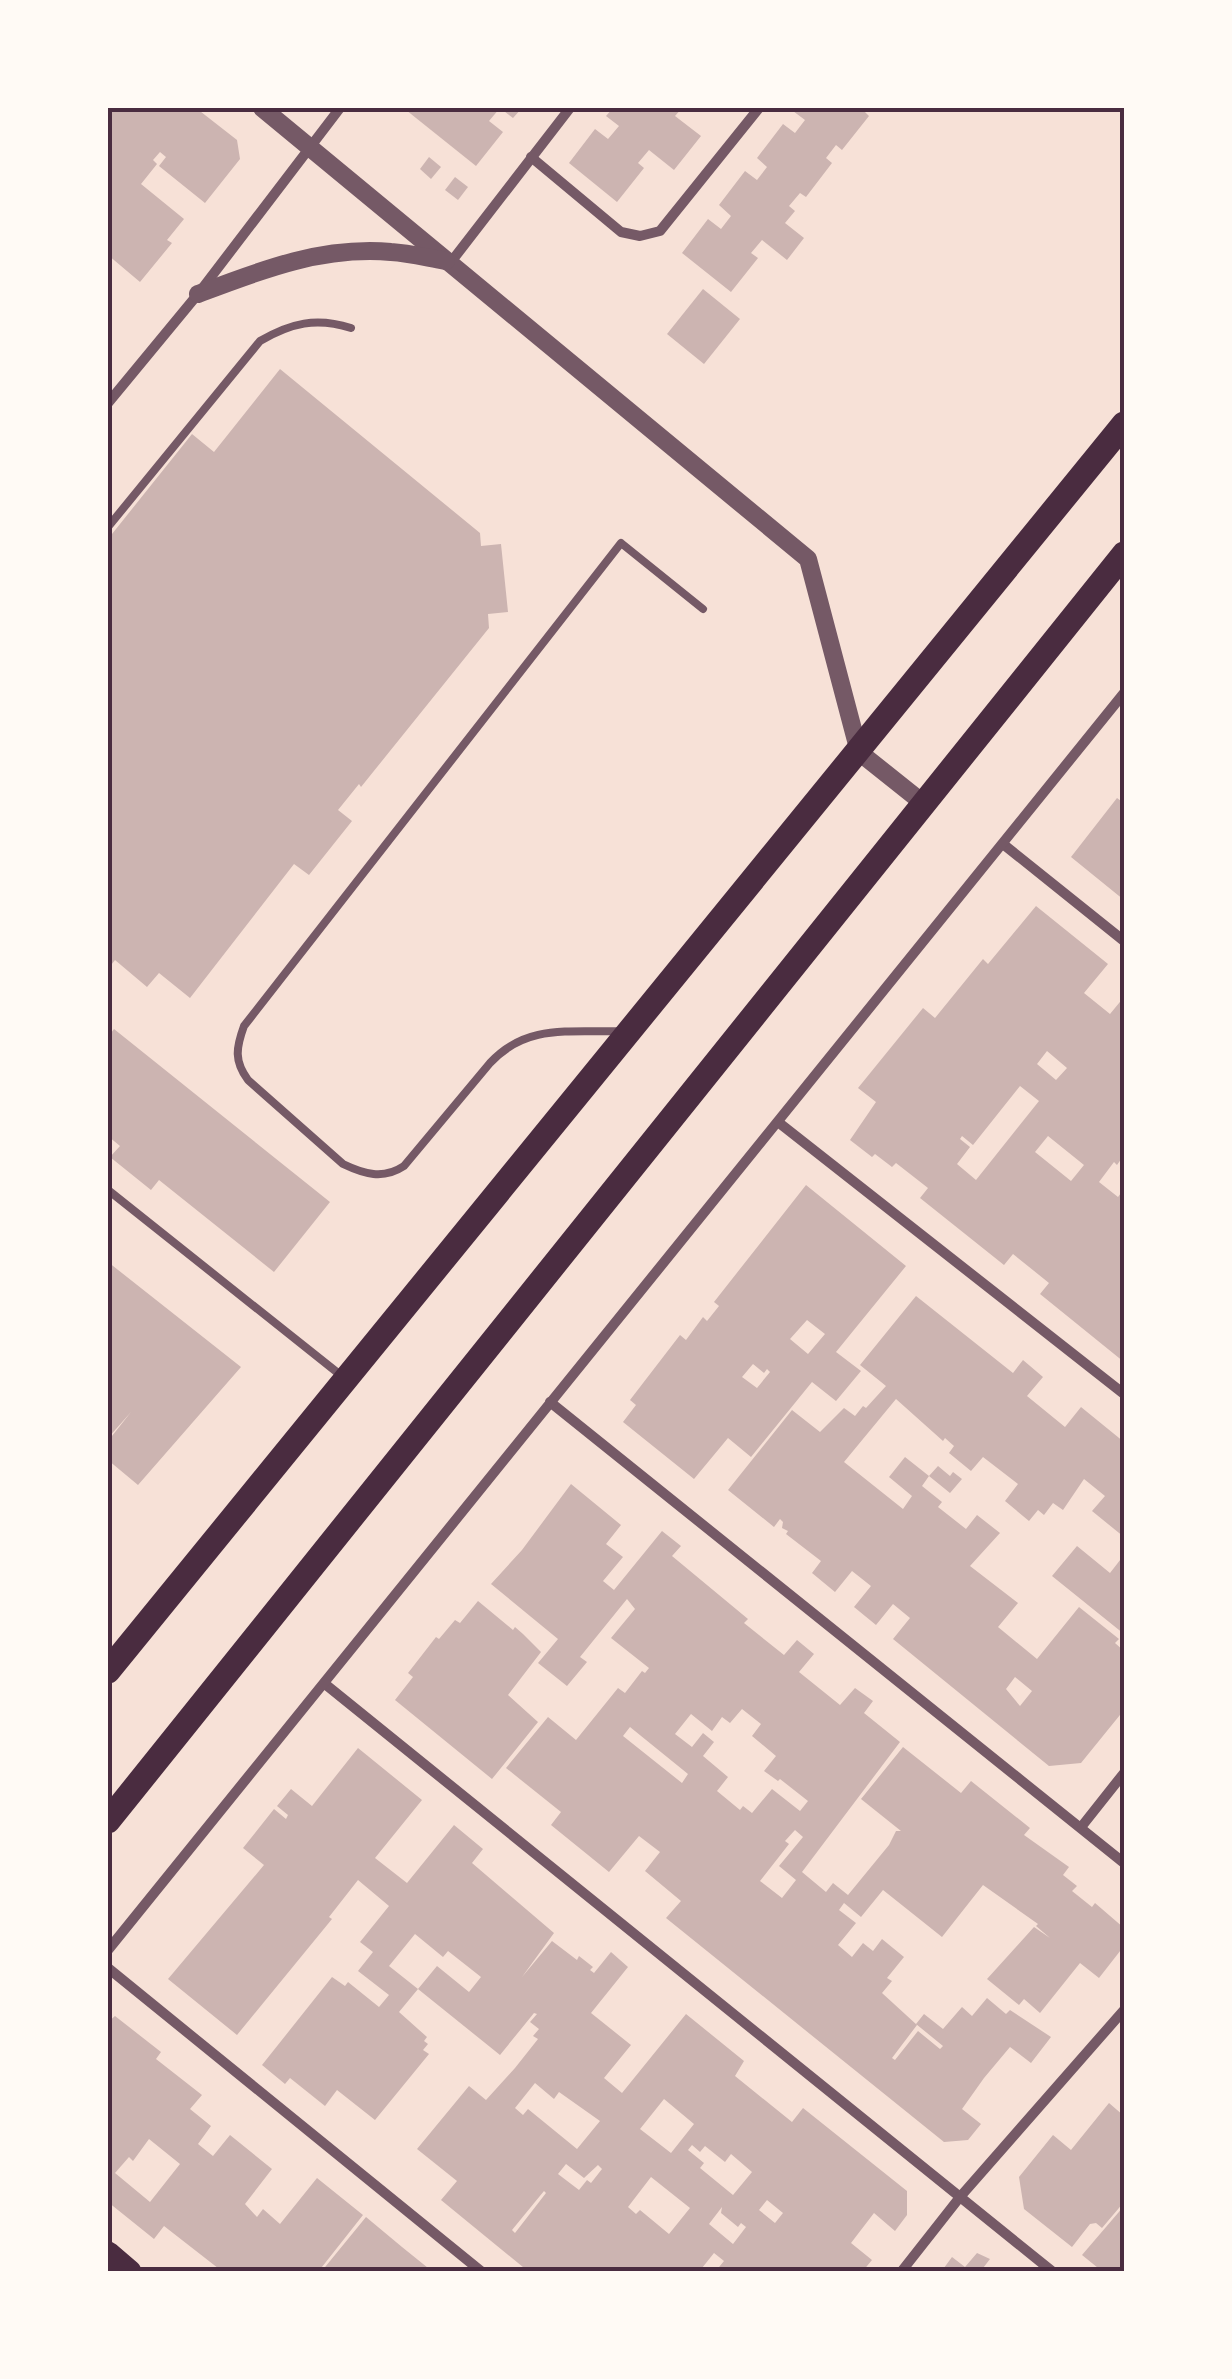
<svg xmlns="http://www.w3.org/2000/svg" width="1232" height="2379" font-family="'Alegreya Sans',sans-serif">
<rect width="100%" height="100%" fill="#f7e1d7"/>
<g fill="#ccb4b1" fill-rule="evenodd">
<path d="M108,108H196L237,140L240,159L205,203L159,166L166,157L160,152L153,160L157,164L141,184L184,219L167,240L172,243L140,282L108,255Z"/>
<path d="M408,108H522L513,118L500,108L489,121L503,132L476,166L406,110Z"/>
<path d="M613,108H682L675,116L701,136L674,170L649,150L638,163L644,168L617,202L569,163L595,129L608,139L619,126L606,116Z"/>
<path d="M797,108H867L864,111L869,116L842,150L836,145L826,158L832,163L806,197L800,193L789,206L795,211L785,223L804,238L787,260L762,240L751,253L758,258L731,292L682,253L708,219L721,229L731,216L719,205L745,171L757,180L767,167L757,158L783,124L795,133L805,120L793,111Z"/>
<path d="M429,157L441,167L431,179L420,169Z"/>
<path d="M455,177L468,187L458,200L445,190Z"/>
<path d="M703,289L740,319L704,364L667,334Z"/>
<path d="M280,369L480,533L481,546L501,544L508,612L488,614L489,628L361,787L359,784L338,810L352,821L309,875L294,864L190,998L159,973L147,987L115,960L108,969V539L192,434L214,452Z"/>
<path d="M1124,797V900L1071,857L1117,798L1121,801Z"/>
<path d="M1036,906L1108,964L1084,993L1110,1014L1124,997V1155L1117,1165L1114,1162L1099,1182L1118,1197L1124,1189V1362L1040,1294L1049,1283L1013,1254L1004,1265L920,1198L928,1188L896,1163L892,1167L875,1154L872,1157L850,1140L876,1102L858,1088L923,1008L935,1018L983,959L988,964ZM1047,1051L1067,1068L1056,1080L1037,1064ZM1020,1086L1039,1101L976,1180L957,1164L970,1147L960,1139L962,1136L973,1145ZM1048,1136L1084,1165L1071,1181L1035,1152Z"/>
<path d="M114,1029L330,1202L274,1272L159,1180L151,1190L110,1157L120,1146L108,1136V1037Z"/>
<path d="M806,1185L906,1266L836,1352L861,1371L836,1401L812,1382L751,1457L728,1438L694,1479L623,1422L636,1405L630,1400L680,1335L686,1340L703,1317L707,1321L719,1306L714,1302ZM807,1320L825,1334L808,1354L790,1339ZM753,1364L764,1373L767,1369L770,1372L757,1388L742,1377Z"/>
<path d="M108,1262L241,1367L138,1485L108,1460V1441L131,1412L108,1438Z"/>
<path d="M916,1296L1013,1373L1023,1360L1043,1377L1027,1396L1065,1427L1081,1407L1124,1442V1537L1092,1511L1105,1496L1084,1479L1063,1510L1053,1503L1044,1515L1038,1510L1029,1521L1005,1501L1018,1484L983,1457L971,1471L949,1453L954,1446L945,1438L943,1441L896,1399L844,1462L903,1509L912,1496L889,1477L905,1457L929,1476L922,1486L942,1502L938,1507L966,1529L977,1515L1000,1533L970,1566L1018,1603L998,1627L1037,1659L1079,1607L1119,1639L1115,1643L1124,1651V1710L1081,1763L1049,1766L893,1639L910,1618L893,1604L876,1625L854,1607L871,1586L852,1571L835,1592L812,1573L821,1561L786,1534L788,1531L782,1528L783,1522L780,1519L774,1527L728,1490L792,1410L820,1432L844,1408L855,1416L863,1406L866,1408L886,1386L860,1365ZM1015,1677L1032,1691L1020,1706L1006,1689Z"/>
<path d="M938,1466L950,1476L953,1472L962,1479L950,1493L929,1476Z"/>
<path d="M571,1484L621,1525L606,1544L623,1557L603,1581L614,1590L662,1531L681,1546L672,1556L748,1619L744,1623L784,1655L797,1640L814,1654L799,1672L840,1705L855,1688L873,1701L864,1713L900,1742L802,1872L826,1892L833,1883L848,1895L889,1845L896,1831H901L861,1799L903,1747L961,1793L971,1781L1030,1828L1024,1835L1069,1867L1063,1875L1077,1886L1072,1891L1092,1907L1095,1903L1124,1928V1946L1099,1978L1080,1963L1040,2013L1024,1999L1019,2005L987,1979L1034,1927L1050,1938L1036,1926L1038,1924L983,1885L942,1937L883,1890L861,1917L844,1903L839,1910L856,1923L838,1945L852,1957L863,1943L873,1951L882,1939L904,1957L887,1978L892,1981L882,1993L917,2025L892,2058L895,2060L918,2031L940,2049L943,2046L916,2024L924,2014L943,2029L962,2007L972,2016L987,1998L1006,2014L1010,2010L1051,2037L1031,2063L1010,2047L984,2078L962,2109L981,2124L968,2140L944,2142L666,1918L681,1901L645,1871L660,1852L639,1836L609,1872L551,1825L561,1812L506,1768L548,1717L576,1740L618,1688L625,1693L642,1671L645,1673L649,1668L611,1638L635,1609L627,1599L580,1657L587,1662L567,1686L538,1663L558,1639L491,1584L522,1550ZM742,1709L761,1724L752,1736L776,1756L764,1771L778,1781L780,1779L808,1801L800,1811L772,1789L752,1813L743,1806L740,1810L717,1791L728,1777L703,1756L714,1742L703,1733L692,1747L675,1734L691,1714L712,1731L722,1717L730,1723ZM630,1727L688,1774L682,1783L623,1736ZM795,1830L803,1837L779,1866L796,1880L782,1898L760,1881L789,1844L785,1841Z"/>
<path d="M1077,1546L1110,1573L1124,1555V1634L1052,1576Z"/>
<path d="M478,1601L513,1630L515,1627L523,1634L541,1652L508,1695L538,1722L492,1779L395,1700L413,1677L408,1673L436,1637L439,1639L455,1620L460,1623Z"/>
<path d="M358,1748L422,1800L375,1858L407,1883L454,1825L483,1849L472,1863L554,1933L522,1977L552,1941L577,1960L579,1956L593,1967L590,1970L594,1973L611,1952L628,1967L591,2013L631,2045L604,2078L622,2093L686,2014L744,2061L735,2076L792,2122L803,2108L907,2191V2215L895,2231L874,2213L851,2243L872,2260L862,2272H715L724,2261L714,2253L702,2268L705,2272H529L441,2200L457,2181L417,2149L469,2086L486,2100L515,2068L538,2039L533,2036L539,2029L530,2022L537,2014L534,2013L500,2055L418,1989L437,1966L469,1992L481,1977L448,1951L443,1957L415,1934L389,1966L418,1989L399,2012L427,2037L424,2041L428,2044L423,2050L429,2054L375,2120L337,2090L325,2106L290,2078L285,2084L262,2065L332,1977L345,1986L348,1982L379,2007L389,1995L358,1971L373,1952L360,1942L389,1906L358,1880L329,1917L332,1919L237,2035L168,1979L264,1865L243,1848L274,1809L286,1819L288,1815L277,1806L291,1789L312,1806ZM535,2083L554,2099L559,2092L600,2121L577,2149L528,2109L523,2115L515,2108ZM664,2099L694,2124L671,2153L640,2129ZM692,2145L700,2152L705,2146L725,2162L731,2154L752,2172L733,2195L700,2168L704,2163L688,2150ZM566,2164L584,2178L598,2165L602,2169L591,2183L587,2180L579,2190L558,2174ZM651,2177L690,2208L669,2234L640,2210L636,2214L628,2207ZM544,2191L546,2193L515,2233L512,2230ZM767,2200L783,2213L775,2223L759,2210ZM722,2207L721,2213L738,2227L741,2223L746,2227L733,2244L709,2224Z"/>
<path d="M115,2016L161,2052L156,2059L202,2095L190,2109L211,2126L198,2144L213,2156L230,2135L272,2169L245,2204L257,2217L263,2209L280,2224L317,2178L363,2215L318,2272L307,2267L303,2272H223L164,2226L154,2239L108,2202V2022ZM149,2139L180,2164L150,2202L115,2173L129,2157L133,2161Z"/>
<path d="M1109,2103L1124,2116V2202L1102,2228L1096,2223L1090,2224L1072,2247L1024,2209L1019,2177L1053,2135L1071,2150Z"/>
<path d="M1124,2206V2272H1103L1082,2255Z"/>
<path d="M366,2217L402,2247L433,2272H321Z"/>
<path d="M977,2253L990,2259L980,2272H941L952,2257L965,2267Z"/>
</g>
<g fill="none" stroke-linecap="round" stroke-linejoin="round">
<g stroke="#755966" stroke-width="8">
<path d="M108,527L260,341C291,323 316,317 351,328"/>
<path d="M622,1031C571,1033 527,1023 490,1063L404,1166C383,1180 364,1174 343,1164L248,1080C234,1061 236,1048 244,1026L621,543L703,609"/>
<path d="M108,1190L343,1377"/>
</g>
<g stroke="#755966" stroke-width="10">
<path d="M531,157L621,232L640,236L660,231L759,108"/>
<path d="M451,262L570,108"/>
<path d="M108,403L198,294L340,108"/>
<path d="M1003,844L1124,941"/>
<path d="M778,1122L1124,1394"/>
<path d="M550,1402L1124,1863"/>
<path d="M325,1684L1053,2272"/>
<path d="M1082,1826L1124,1773"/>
<path d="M108,1950L1124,693"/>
<path d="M108,1968L482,2272"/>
<path d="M901,2272L960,2197L1124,2010"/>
</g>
<g stroke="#755966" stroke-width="18">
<path d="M262,108L808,559L859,752L923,803"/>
<path d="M198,294C261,270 322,246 391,252C409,253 428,258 446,261"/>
</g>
<g stroke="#4a2c40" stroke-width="25">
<path d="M108,1671L1124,424"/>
<path d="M108,1821L1124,554"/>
<path d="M108,2254L129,2272"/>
</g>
</g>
<rect width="1232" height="2379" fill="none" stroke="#fffaf5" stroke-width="220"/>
<rect x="110" y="110" width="1012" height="2159" fill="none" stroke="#4a2c40" stroke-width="4"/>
</svg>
